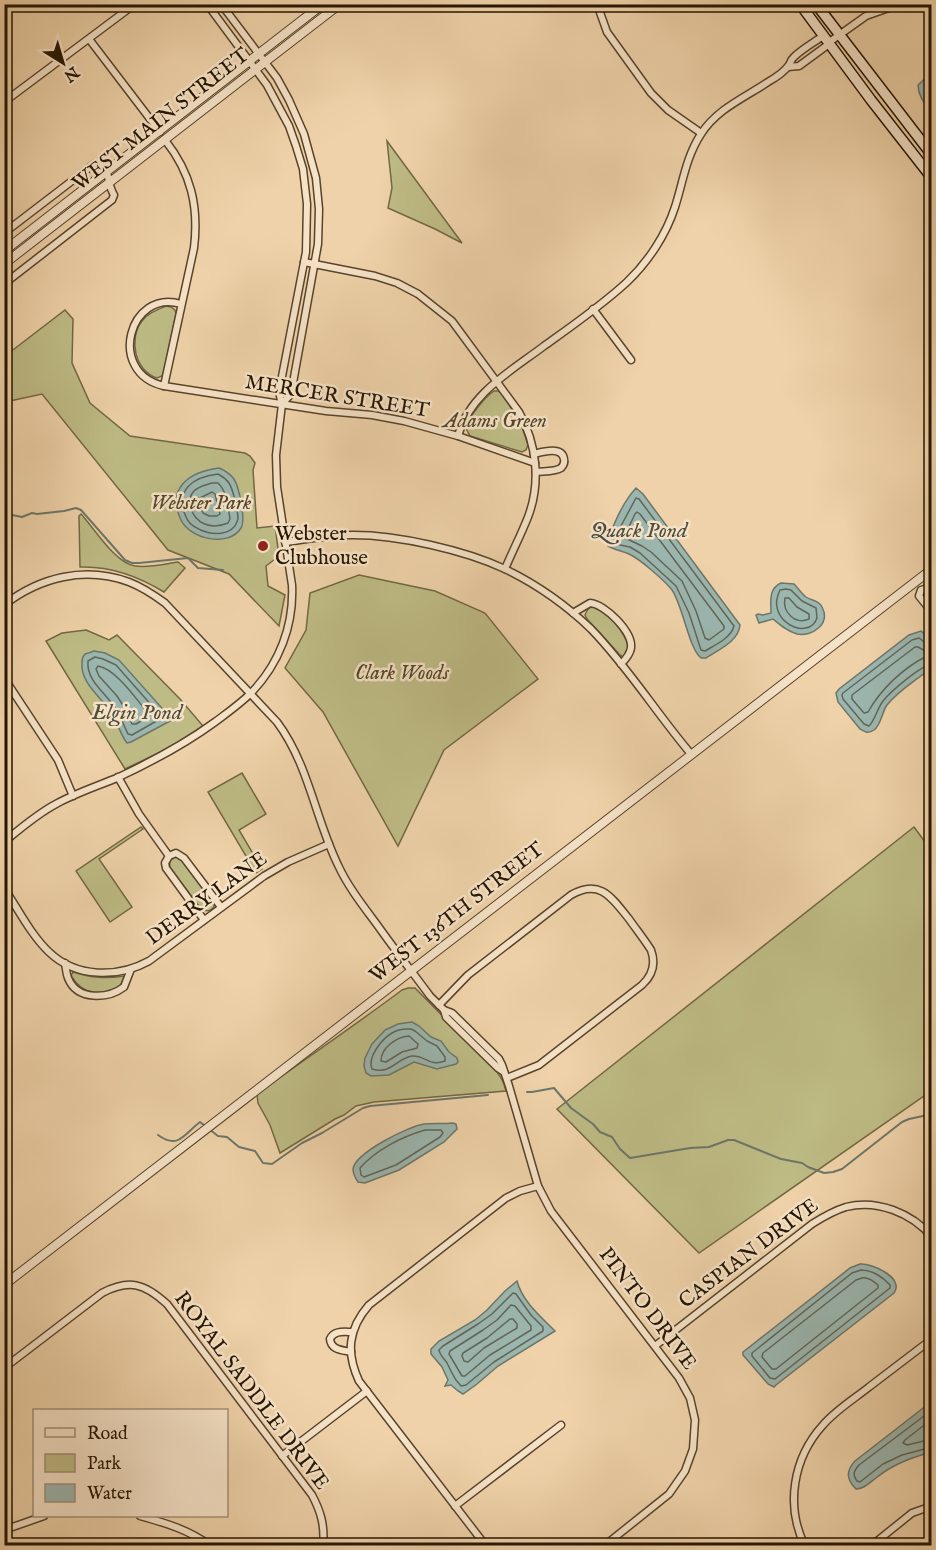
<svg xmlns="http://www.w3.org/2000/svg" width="936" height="1550" font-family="'IM FELL English',serif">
<rect width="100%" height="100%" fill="#efd2a9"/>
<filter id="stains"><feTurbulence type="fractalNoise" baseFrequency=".00333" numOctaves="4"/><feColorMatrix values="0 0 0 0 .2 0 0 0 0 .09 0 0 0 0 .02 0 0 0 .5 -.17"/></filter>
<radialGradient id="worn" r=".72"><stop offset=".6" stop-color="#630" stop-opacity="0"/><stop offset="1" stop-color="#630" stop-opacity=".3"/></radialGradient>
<g fill="#bebb85" stroke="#726843" stroke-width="1.5">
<path d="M387,141L462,243L435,229L388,208L392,188Z"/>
<path d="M166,306L171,307L175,310L176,314L164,371L162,376L157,378C135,371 128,339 142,321C148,313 157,310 166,306Z"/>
<path d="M65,310L73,319L72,363L90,403L130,436L245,453L250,456L255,463L253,470L257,528L275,526L279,556L266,566L268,586L285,595L279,626L229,574L168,550L42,394L5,402V356Z"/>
<path d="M494,391H498L501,393L520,421L528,445L526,450L522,452L470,436C468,432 466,431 467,427C469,416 485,397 494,391Z"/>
<path d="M81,514C94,528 116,564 135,566C149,568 164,564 178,562L185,568L164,592C138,576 110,566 80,567L79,516Z"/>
<path d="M359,575L435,591L485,613L538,679L444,750L398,846L323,712L285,668L306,630L310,593Z"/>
<path d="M593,606C605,612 630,630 629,645C629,649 627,652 626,655L623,657L619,654L587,619L585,615C587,610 588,608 593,606Z"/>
<path d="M86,630L109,640L117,635L180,699L203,726L171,747L125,769L46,641L62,633Z"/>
<path d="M242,773L266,814L239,830L262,869L256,873L208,792Z"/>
<path d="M141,827L143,829L99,859L132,907L110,922L76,871Z"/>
<path d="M914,827L931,850V1091L699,1253L557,1109Z"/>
<path d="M177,856L180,857L215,903C214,910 208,913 201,909L170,868C169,861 170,858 177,856Z"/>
<path d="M73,972C93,978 104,979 125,976C122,989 107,996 94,993C84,991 76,984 71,976Z"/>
<path d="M408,988H415L490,1064C498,1072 504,1080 506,1091L374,1102L356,1106L344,1115L335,1119L280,1153L270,1125L258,1103L257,1094C305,1059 354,1026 402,990Z"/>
</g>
<g fill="#9bb6af" stroke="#6c7669" stroke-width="1.5">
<path d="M931,73V112C925,104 918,96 918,85Z"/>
<path d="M219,468C224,470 230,474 234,479C239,487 246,520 241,528C229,548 190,539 181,520C166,488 189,472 219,468Z"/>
<path d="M636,488L643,494L740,625C739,641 718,650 706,658H701C689,649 683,606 672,590C665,581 640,559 629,554C622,551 615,550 608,546C610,528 624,501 636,488Z"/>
<path d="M781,583L794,584C798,588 802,594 806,597C812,601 819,600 822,607C831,624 812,637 797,634C787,631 780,625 773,619L759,623L756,615L758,614L763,615L771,613C771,602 768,589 781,583Z"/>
<path d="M921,631L931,640V668C917,680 899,690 887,705C882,712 881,725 874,730C868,734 865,732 860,729L838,702L836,693L839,689L909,635Z"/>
<path d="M94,651L105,653L119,660L169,716L170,721L131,742L127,743C120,734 118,723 112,714C102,697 80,684 82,662C82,659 82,657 85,654C86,654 94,651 94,651Z"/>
<path d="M412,1022L419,1026L431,1037L441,1041L449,1052L457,1058L458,1062L456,1064L437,1069L414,1062L389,1075L371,1076L366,1073L364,1066L365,1058L372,1044L385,1030L398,1024Z"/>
<path d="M453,1123L456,1124L457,1129L444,1142L399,1170L365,1183L358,1182C356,1179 353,1174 353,1169C355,1153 409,1126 424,1124C433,1123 443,1124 453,1123Z"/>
<path d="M860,1264C872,1263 905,1278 894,1293L776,1385L774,1387L768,1384L743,1355V1352L850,1268Z"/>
<path d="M517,1281C522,1301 541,1317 555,1331L498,1366L477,1384L463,1394L458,1391L451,1385L445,1386L448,1380L442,1367L431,1354V1349L439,1341L475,1320L487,1310L505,1291Z"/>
<path d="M931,1402V1452C911,1458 893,1464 876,1478C869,1483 864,1489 856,1489C846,1479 846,1471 855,1461Z"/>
</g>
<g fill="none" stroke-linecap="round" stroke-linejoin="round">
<g stroke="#606658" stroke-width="1.5">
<path d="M218,474C222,476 226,479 229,483C233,489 238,511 238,519C237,522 236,525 234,527C222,540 192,532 186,517C174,490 193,477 218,474Z"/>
<path d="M212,483H218C227,491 228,507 230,519L228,523C211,530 194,524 190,505C190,499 190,495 194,491C199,486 206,485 212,483Z"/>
<path d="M212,492L215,494L220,514L217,516H209L203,513L199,503L200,498Z"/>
<path d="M636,498L639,499L734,626C731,638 715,645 705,651L701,650L689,613L676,586L640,553L630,547L620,545L615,542V537Z"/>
<path d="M637,512L640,514L724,626V629L709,640L705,638L696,611L682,581L651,552L642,546L625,538V535L635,514Z"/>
<path d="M786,589L791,590L802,601L816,608L817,618C809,642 764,621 780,590Z"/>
<path d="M785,598H789L797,607L809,614V619C795,625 782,612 785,598Z"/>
<path d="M932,644H927L919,638L912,640L843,693L842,695L843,699L864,724L869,726C875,720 877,709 883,701C890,692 920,666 932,664"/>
<path d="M915,647H918L927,652V656C903,668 881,689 868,712L864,713L852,699V695Z"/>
<path d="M95,657L103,659L116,665L160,715V719L132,735L128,734C124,726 121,717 116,709C106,693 86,681 88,661Z"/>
<path d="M98,666C116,669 136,699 148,713V717L136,724H132L124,707L117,696L99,676L96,669Z"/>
<path d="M407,1029H411L415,1031L427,1041L437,1046L445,1057V1061C429,1067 425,1055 412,1056C397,1058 391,1075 372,1069C367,1057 382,1039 392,1033C397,1030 402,1029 407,1029Z"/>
<path d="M409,1036L418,1044L417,1048L402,1052L386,1062L381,1061C381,1048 396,1037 409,1036Z"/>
<path d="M425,1130H441L443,1133L440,1137L396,1165L364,1177L361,1175L360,1168C376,1150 401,1137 425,1130Z"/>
<path d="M861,1270C872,1270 883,1277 890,1285V1288L775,1379L770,1378L752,1356V1353L852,1273Z"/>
<path d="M862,1278C868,1277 873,1281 878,1285V1288L776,1369H772L762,1357L763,1353L856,1280Z"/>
<path d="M513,1293L516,1294L531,1315L543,1327V1331L494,1362L466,1385L461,1386C452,1377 453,1374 447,1363C444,1358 440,1356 439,1350L443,1346L478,1324L492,1314Z"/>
<path d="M511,1305L515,1306L531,1326V1330L490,1355L465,1376H462L449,1354L450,1351L483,1330L497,1320Z"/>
<path d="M510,1319H513L517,1324V1328L484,1348L468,1362L464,1361L462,1356L463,1353L487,1338Z"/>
<path d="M932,1410L859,1465C854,1471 852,1474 857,1481L860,1482L883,1464L902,1455L932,1447"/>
<path d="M932,1419L905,1440L903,1443L907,1445L932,1439"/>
</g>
<g stroke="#6c7669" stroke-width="2">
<path d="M4,519L12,515L22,517L32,513L37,514L64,511L76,508L81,510L125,560L132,563H139L188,558L198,568L223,570"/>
<path d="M527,1092H532L554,1088L571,1108L593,1124L600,1132L612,1137L620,1149L630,1158L690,1148L709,1147L728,1140H734L781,1159L802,1163L808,1167L824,1173L833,1172L842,1169L902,1122L909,1119L932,1114"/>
<path d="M158,1135C179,1150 184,1134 200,1122L218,1136L227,1137L239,1147L255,1151L263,1163L272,1164L302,1143L322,1133L363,1108L370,1106L488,1095"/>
</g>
<defs>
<g id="minor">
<path d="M221,4L277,78L289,100L304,134L316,178L319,209L318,244L291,394L282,404"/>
<path d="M597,4L607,32L651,93L668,110L701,133"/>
<path d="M89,39L160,132"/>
<path d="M828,43L866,16L900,4"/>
<path d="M788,67L799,66L829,44"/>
<path d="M4,102L135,4"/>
<path d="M165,140C191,173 199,206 194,248L164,386C106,373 129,288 181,304"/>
<path d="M4,233L94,164L100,163C112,175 106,182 114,195L112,200L4,284"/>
<path d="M304,262L375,276L397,283L418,294L452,321L519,412C537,444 541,483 528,517C521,535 512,552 505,569"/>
<path d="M593,309L631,360"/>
<path d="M164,386L326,411L372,415L404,421L458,436L535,463"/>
<path d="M458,436C469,394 511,371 544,346C572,326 601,306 627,282C648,262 666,235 675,207C683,182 686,157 701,134C717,109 744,98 768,82C775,78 785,71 789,65C792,60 790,61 794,57C802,49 813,43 823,36"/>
<path d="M534,454C542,452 562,446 564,459C565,463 563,466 561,468C555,472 543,471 536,472"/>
<path d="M285,542C308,539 330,535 353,535C398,535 464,550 505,569C536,584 566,605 591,629C628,667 657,714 691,754"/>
<path d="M932,597L925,589L921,590L919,596L932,612"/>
<path d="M4,605C40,577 85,566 129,582C142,587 154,595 165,603L277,722C309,765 315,818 338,865C348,887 364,907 378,926C395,950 413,973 430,996L444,1010L446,1017L498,1068L504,1072"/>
<path d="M573,613L590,603C605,604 633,632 631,648C630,654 626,659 621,664"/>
<path d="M4,678L58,760L73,796"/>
<path d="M932,753V765"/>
<path d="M118,777L139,814L169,856"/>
<path d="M4,842C21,828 37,814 56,804C76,793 98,786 119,777C153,761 185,744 215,722C227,713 240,704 251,693C279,664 294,626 292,585L277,487L276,455L282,404L279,392L306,252L307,204L303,169L296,146L289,126L267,85L207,4"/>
<path d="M4,888C18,909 31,935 49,952C76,978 118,978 149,961L264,876L288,862L329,844"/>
<path d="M204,920L166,868L165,863L169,856L176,853L184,858L221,907"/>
<path d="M65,963C66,968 66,973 68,978C77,1001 108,999 124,987L131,969"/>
<path d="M439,1005L468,975L571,895C600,878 612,898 629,919C636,929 644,939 651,950C656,964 653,975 642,985L539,1065L507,1078"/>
<path d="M444,1010L452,1013L499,1059L502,1065L509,1086L538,1186L551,1211L679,1378L690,1398L695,1420L693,1449L685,1471L669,1494L604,1546"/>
<path d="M655,1346L812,1224C823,1217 833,1211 846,1207C877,1199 912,1213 932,1237"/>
<path d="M351,1352C342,1350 331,1350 330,1339C334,1330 344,1332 352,1332"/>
<path d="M4,1368L102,1293C129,1279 144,1283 167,1304L312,1495C321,1512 325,1526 323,1546"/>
<path d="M282,1456L367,1391"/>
<path d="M455,1506L561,1425"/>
<path d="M140,1516C166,1523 189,1530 211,1546"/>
<path d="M4,1530L44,1516"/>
<path d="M486,1546L359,1381C346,1353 348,1329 369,1305L506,1198L520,1191L538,1186"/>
<path d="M805,1546C785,1506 793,1458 823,1425C836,1410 854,1399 869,1387C890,1371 911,1355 932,1339"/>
<path d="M871,1546L912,1513L932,1506"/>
</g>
<g id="tertiary">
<path d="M4,251L323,4"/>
<path d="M4,264L340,4"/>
<path d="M4,1285L932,569"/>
</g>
<g id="secondary">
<path d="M800,4L871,100L932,178"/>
<path d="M816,4L932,155"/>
</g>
</defs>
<use href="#minor" stroke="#58442b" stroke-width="9"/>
<use href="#tertiary" stroke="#58442b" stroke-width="10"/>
<use href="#secondary" stroke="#251501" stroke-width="12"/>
<use href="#minor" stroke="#f5e2c7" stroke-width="6"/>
<use href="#tertiary" stroke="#f5e2c7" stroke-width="8"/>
<use href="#secondary" stroke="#f5e2c7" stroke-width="9"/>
</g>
<circle fill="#8f2418" stroke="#f5e2c7" stroke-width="2" cx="263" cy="546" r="6"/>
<g text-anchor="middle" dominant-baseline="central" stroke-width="5" stroke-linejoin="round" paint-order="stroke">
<g font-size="21" fill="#251501" stroke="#f5e2c7">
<text transform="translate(161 120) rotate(-38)">WEST MAIN STREET</text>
<text transform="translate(337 397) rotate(9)">MERCER STREET</text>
<text transform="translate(207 899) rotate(-36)">DERRY LANE</text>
<text transform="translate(457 913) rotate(-38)">WEST 136TH STREET</text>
<text transform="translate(749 1254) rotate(-37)">CASPIAN DRIVE</text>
<text transform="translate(647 1309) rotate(53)">PINTO DRIVE</text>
<text transform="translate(251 1391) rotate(53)">ROYAL SADDLE DRIVE</text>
</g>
<g font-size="21" font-style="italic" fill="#534729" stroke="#f5e2c7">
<text x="495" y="421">Adams Green</text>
<text x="201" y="503">Webster Park</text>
<text x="402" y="673">Clark Woods</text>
</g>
<g font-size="21" fill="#251501" stroke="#f5e2c7" text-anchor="start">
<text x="275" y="534">Webster<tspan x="275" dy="24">Clubhouse</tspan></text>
</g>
<g font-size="22" font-style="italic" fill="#4e4d3e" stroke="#f5e2c7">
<text x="639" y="531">Quack Pond</text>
<text x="137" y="713">Elgin Pond</text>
</g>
</g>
<rect width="936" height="1550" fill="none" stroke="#efd2a9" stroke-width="24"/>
<rect x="6" y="6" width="924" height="1538" fill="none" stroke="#251501" stroke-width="3"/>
<rect x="12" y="12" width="912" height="1526" fill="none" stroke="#251501" stroke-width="1.5"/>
<rect x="33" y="1409" width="195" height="108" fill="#f5e2c7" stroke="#a29078" stroke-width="1.5"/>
<rect x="45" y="1428" width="30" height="9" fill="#f5e2c7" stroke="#a29078" stroke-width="1.5"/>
<text x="87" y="1439" font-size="18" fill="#251501">Road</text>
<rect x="45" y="1454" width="30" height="18" fill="#bebb85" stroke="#a29078" stroke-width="1.5"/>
<text x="87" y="1469" font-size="18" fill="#251501">Park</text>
<rect x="45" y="1484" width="30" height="18" fill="#9bb6af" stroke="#a29078" stroke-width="1.5"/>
<text x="87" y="1499" font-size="18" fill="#251501">Water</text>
<g transform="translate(63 63) rotate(143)" stroke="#f5e2c7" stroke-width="4.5" paint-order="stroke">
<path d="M0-4.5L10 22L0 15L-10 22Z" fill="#251501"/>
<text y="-9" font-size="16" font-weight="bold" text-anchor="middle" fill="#251501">N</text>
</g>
<rect width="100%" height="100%" filter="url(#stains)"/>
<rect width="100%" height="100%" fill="url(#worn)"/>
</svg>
